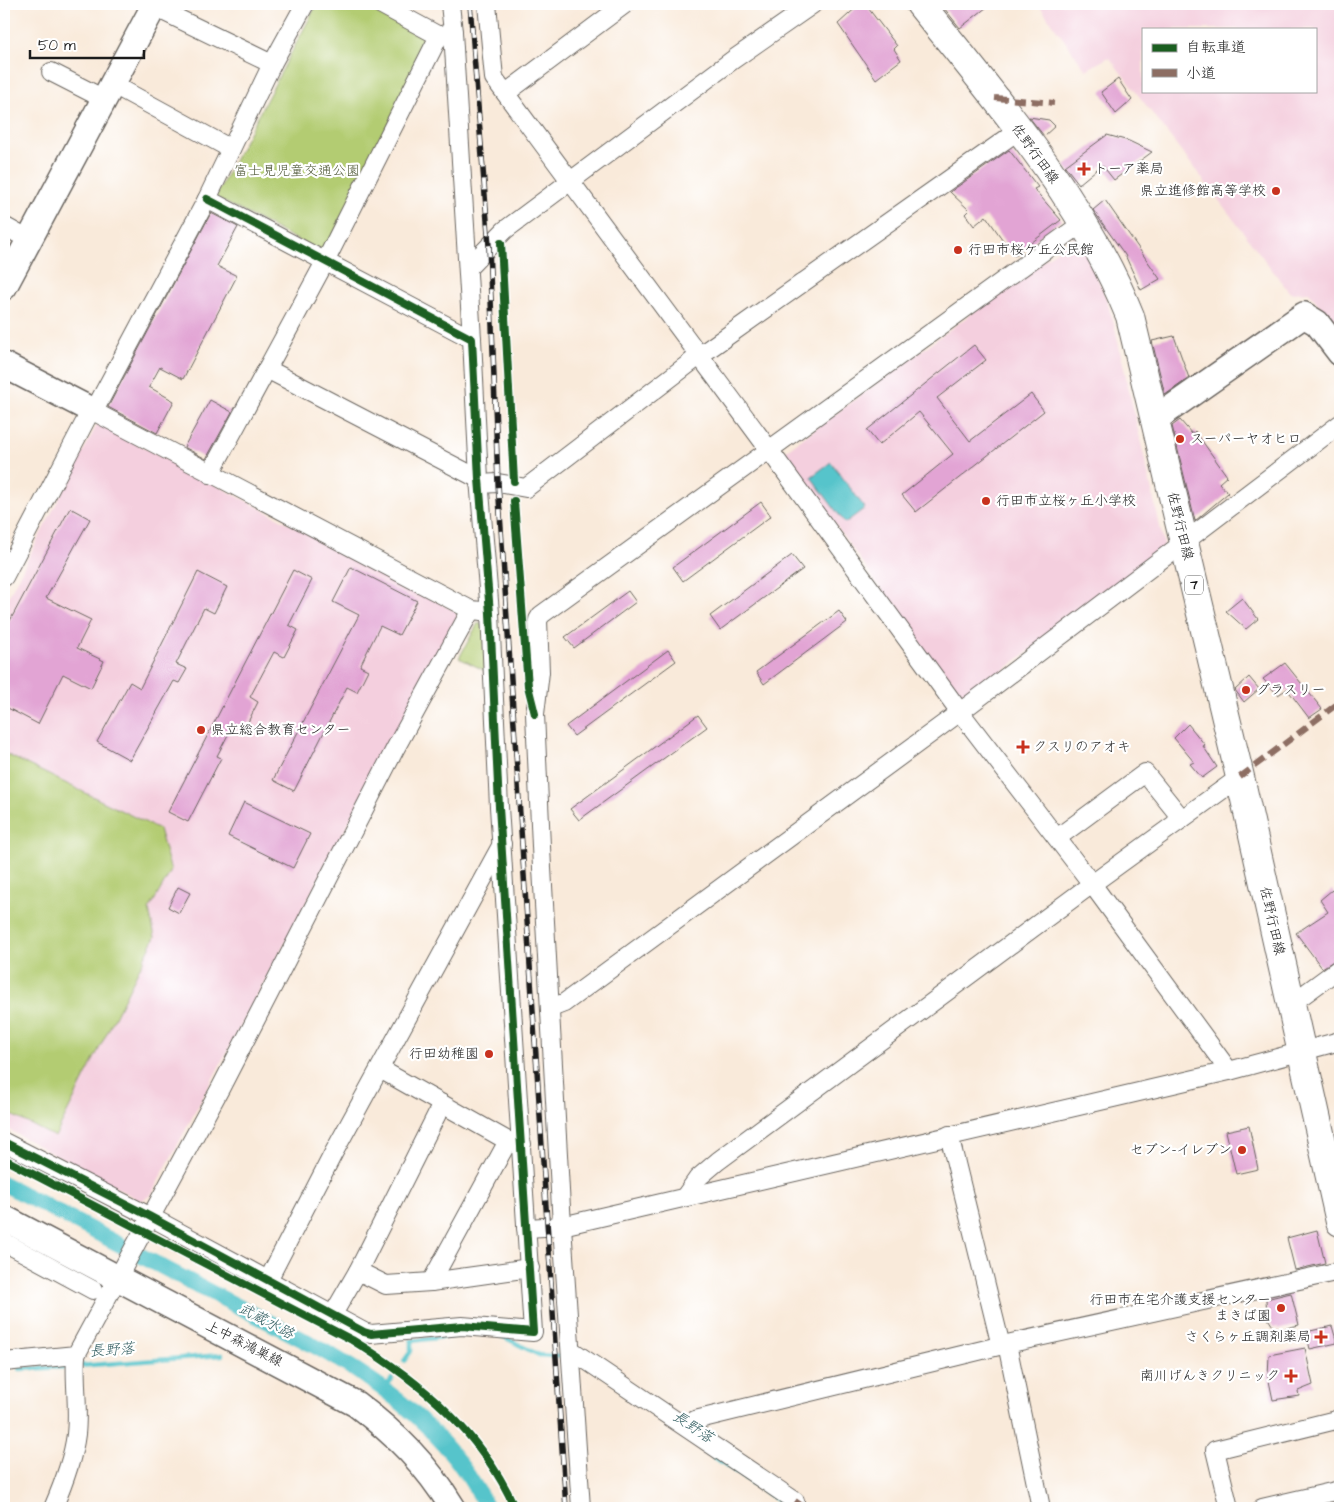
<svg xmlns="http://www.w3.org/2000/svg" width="1344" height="1512" font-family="'Architects Daughter','Klee One',sans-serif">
<rect width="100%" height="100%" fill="#fff"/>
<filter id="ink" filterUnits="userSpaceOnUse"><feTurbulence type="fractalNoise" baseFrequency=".02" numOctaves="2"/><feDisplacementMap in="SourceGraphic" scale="10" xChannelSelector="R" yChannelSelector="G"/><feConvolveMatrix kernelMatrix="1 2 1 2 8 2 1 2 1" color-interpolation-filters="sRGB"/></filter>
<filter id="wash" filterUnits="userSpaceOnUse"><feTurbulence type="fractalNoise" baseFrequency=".0096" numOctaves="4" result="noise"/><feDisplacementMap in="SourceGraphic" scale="20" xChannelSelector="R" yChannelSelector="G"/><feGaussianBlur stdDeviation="1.12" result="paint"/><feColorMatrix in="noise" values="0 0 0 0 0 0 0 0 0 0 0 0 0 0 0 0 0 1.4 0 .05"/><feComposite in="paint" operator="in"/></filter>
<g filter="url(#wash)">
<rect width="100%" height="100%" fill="#f9eada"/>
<g fill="#f4cfde" fill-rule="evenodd">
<path d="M1038,4H1340V333L1309,292L1290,293L1109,57L1086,70ZM1143,29H1315V91H1143Z"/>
<path d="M1078,235L1105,295L1114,324L1165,549L961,702L784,452Z"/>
<path d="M98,423L455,611L458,616L151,1195L141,1201L4,1127V605Z"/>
</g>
<g fill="#b3cc72" stroke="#687447">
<path d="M317,4H366L432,38L324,254L215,197Z"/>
<path d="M478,623L487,627L490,673L459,658Z"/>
<path d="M4,753L159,829L171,871L149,910L155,937L55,1137L4,1111Z"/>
</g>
<path fill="#57c4cb" stroke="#3a7074" d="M831,462L865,508L845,523L811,477Z"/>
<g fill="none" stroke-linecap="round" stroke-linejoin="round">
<g stroke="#57c4cb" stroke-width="4.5">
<path d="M502,1336L539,1355L566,1357"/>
<path d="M404,1361L411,1351V1341L470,1334"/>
<path d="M78,1366L222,1355"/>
<path d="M19,1369L71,1367"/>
<path d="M384,1389L392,1379"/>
<path d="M701,1448L789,1508"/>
</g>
<path stroke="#57c4cb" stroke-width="16" d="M4,1184C73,1220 143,1257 212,1293C320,1349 429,1393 487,1508"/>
</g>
<g id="blocks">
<g fill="#e2a4d4">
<path d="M860,4H865L897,46L894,49L901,60L876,79L838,24Z"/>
<path d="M949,4H991L960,28L944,8Z"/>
<path d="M1118,79L1132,100L1116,114L1101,92Z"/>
<path d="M1029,117L1049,120L1055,126L1044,136Z"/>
<path d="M1107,135L1129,141L1152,152L1114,180L1102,165L1079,184L1065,166Z"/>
<path d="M1009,150L1038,187L1034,189L1061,220L1014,256L986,216L974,226L965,214L969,210L950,192Z"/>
<path d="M1105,200L1160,279L1141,290L1125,255L1093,210Z"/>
<path d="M211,213L238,227L217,266L237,276L183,379L160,367L149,387L174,401L157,433L108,407Z"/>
<path d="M1174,336L1189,378L1165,395L1152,341Z"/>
<path d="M974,345L986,360L937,398L970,441L1031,394L1044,411L916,512L902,495L953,454L919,412L879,445L867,430Z"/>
<path d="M210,400L232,412L206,459L184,447Z"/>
<path d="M1180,420L1192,434L1195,431L1227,476L1219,483L1228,493L1195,521L1172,426Z"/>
<path d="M761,502L771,516L683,581L673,567Z"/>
<path d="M70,508L90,519L46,598L91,620L77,648L104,661L91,688L63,674L38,724L4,706V632Z"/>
<path d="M792,555L803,569L720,630L710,616Z"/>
<path d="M351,567L417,601L399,635L380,626L360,666L368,670L357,692L347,687L294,791L273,780L359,615L333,602Z"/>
<path d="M293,570L312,580L289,625L298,630L284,657L274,652L250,697L258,702L244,730L233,725L217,756L221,758L188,822L168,812Z"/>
<path d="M198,572L227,587L214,613L204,608L176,664L187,669L179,683L174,681L130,760L97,742L130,682L140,688Z"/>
<path d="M628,591L636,602L574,648L565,637Z"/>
<path d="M1242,598L1258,619L1246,629L1226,611Z"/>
<path d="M839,611L847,622L764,684L756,672Z"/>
<path d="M668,650L676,661L574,736L566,726Z"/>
<path d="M1285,663L1322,709L1309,718L1287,689L1278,695L1263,679Z"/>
<path d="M1249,677L1259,689L1244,702L1235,690Z"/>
<path d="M698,715L707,727L579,820L570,809Z"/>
<path d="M1188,724L1205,745L1203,746L1217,767L1202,778L1190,764L1194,762L1174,738Z"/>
<path d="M244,802L310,834L293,868L228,836Z"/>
<path d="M178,887L190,893L179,913L168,907Z"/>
<path d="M1332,890L1340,902V957L1322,968L1296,933L1328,912L1320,900Z"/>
<path d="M1249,1126L1258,1169L1236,1174L1226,1131Z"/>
<path d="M1317,1230L1325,1263L1295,1270L1287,1238Z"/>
<path d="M1291,1293L1299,1325L1278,1330V1327L1274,1328L1267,1317L1266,1299Z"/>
<path d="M1332,1326L1337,1343L1310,1349L1306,1332Z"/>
<path d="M1305,1348L1313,1385L1298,1391L1299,1396L1273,1400L1268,1376L1269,1355Z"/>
</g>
</g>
</g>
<g filter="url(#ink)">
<use href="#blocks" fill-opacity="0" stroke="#69645e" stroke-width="1"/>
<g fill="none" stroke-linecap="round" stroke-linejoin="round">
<defs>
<g id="street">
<path d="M148,4L272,64"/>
<path d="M305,4L272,64L207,199L94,411L91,410L471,610L482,611"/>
<path d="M487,4L494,78L770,451L960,712L1092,884L1240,777"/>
<path d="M453,32L472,339"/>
<path d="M442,35L453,32L450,4"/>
<path d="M51,72L104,99"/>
<path d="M112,84L231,149"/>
<path d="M506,93L625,4"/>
<path d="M4,226L29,240"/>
<path d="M468,268L505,230L734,59L813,4"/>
<path d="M267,369L479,479"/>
<path d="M210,474L326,260L439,36L380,4"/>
<path d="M479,484L498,483L526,488L699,356L1019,130"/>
<path d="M4,577L91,410"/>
<path d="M1057,838L1145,773L1182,819"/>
<path d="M1291,1004L1340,968"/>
<path d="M551,1008L564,1003L960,712L1340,424"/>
<path d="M380,1069L508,1141L522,1144"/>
<path d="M949,1135L1001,1346"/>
<path d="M4,1142L149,1216L364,1332L371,1334L462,1326L533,1332L499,807L490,613L479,479L472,339L207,199"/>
<path d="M686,1195L698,1178L718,1161L1092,884L1229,1071"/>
<path d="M526,1228L562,1226L1229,1071L1340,1041"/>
<path d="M4,1242L93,1290"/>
<path d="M358,1271L386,1285L431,1282L530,1268"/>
<path d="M268,1280L334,1152L502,844"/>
<path d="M431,1282L508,1141"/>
<path d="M332,1316L358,1271L442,1104"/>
<path d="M1007,1344L1041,1508"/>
<path d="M571,1350L795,1501"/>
<path d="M4,1362L76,1355L221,1087L395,749L471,610"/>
<path d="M686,1427L695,1420L1007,1344L1340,1271"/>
<path d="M53,1508C63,1485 73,1459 76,1434C79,1407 74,1381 76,1355"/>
<path d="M581,1508L562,1226L542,868L535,714L540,672L538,620L541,615L1084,222"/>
<path d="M1229,1508L1215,1450L1340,1419"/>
<path d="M1262,1508L1340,1490"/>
</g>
<g id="secondary">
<path d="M4,287L155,4"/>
<path d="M4,365L91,410"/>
<path d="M1154,420L1304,315L1317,323L1340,353"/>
<path d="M4,1218L356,1404C397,1435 426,1464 453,1508"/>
</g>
<path id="primary" d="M920,4C998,101 1083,199 1130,316L1240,777L1340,1222"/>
</defs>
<use href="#street" stroke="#69645e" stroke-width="20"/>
<use href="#secondary" stroke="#69645e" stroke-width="28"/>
<use href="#primary" stroke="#69645e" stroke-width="30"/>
<use href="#street" stroke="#fff" stroke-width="18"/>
<use href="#secondary" stroke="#fff" stroke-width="25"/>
<use href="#primary" stroke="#fff" stroke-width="28"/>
<defs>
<path id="rail" d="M470,4L489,246L498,483L566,1508"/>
</defs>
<use href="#rail" stroke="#1c1c1c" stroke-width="5.5"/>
<use href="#rail" stroke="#fff" stroke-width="4" stroke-dasharray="11" stroke-linecap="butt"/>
<g stroke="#8d6e63" stroke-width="6" stroke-dasharray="12 6" stroke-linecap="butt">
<path d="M995,98L1054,103"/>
<path d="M1240,777L1340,702"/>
<path d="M795,1501L805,1508"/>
</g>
<defs>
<g id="cycleway">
<path d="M501,243L514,481"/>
<path d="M514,501L528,686L535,714"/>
<path d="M4,1142L149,1216L364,1332L371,1334L462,1326L533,1332L499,807L490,613L479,479L472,339L207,199"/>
<path d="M4,1159L352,1340C420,1381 482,1433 515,1508"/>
</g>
</defs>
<use href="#cycleway" stroke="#fff" stroke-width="11"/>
<use href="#cycleway" stroke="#1b5e20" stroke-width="8"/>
</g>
</g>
<g fill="#c8321e" stroke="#fff" stroke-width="2">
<path d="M1081.5 161.5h5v5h5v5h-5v5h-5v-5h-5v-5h5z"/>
<circle cx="1276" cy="191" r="5"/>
<circle cx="958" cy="250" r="5"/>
<circle cx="1180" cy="439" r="5"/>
<circle cx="986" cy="501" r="5"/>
<circle cx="1246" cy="690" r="5"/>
<circle cx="201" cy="730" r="5"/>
<path d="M1020.5 739.5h5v5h5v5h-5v5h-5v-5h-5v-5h5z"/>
<circle cx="489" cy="1054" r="5"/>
<circle cx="1242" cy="1150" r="5"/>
<circle cx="1281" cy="1308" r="5"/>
<path d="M1318.5 1329.5h5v5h5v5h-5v5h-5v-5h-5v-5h5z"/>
<path d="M1288.5 1368.5h5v5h5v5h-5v5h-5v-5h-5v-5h5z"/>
</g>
<g text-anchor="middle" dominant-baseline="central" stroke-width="4.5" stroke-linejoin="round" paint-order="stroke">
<rect fill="#fff" stroke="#606060" stroke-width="1" x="1185" y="575.5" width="18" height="19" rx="4"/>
<g font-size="12" font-weight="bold" fill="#1c1c1c">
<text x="1194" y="585">7</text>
</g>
<g font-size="14" fill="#1c1c1c" stroke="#fff">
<text transform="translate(1035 154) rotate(54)">佐野行田線</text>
<text transform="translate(1180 526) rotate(76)">佐野行田線</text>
<text transform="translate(1272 921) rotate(77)">佐野行田線</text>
<text transform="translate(244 1344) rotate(27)">上中森鴻巣線</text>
</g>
<g font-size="14" fill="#1c1c1c" stroke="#fff" text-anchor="start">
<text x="1094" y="169">トーア薬局</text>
<text x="1266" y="191" text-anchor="end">県立進修館高等学校</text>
<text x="968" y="250">行田市桜ケ丘公民館</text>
<text x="1190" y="439">スーパーヤオヒロ</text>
<text x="996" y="501">行田市立桜ヶ丘小学校</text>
<text x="1256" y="690">グラスリー</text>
<text x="211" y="730">県立総合教育センター</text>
<text x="1033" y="747">クスリのアオキ</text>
<text x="479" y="1054" text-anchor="end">行田幼稚園</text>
<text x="1232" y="1150" text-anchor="end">セブン-イレブン</text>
<text x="1271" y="1300" text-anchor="end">行田市在宅介護支援センター<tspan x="1271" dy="16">まきば園</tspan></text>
<text x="1311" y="1337" text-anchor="end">さくらヶ丘調剤薬局</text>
<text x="1280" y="1376" text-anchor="end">南川げんきクリニック</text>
</g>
<g font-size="14" fill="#515a3a" stroke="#fff">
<text x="297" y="171">富士見児童交通公園</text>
</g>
<g font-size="15" font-style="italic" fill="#345f62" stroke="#fff">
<text transform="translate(266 1321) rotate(28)">武蔵水路</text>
<text transform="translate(112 1350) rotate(-4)">長野落</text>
<text transform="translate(693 1427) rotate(34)">長野落</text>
</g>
</g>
<rect width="1344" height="1512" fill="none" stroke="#fff" stroke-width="20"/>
<rect x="1142" y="28" width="175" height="65" fill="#ffffff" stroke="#a4a4a4"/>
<rect x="1152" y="44" width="25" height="8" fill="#1b5e20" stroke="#a4a4a4"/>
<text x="1186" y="52" font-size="15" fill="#1c1c1c">自転車道</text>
<rect x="1152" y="69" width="25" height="8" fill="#8d6e63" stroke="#a4a4a4"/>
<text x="1186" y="78" font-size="15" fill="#1c1c1c">小道</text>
<path d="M30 50v8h114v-8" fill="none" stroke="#1c1c1c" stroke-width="2.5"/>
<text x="38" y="50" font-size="15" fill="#1c1c1c" stroke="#ffffff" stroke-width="4" paint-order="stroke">50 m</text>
</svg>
